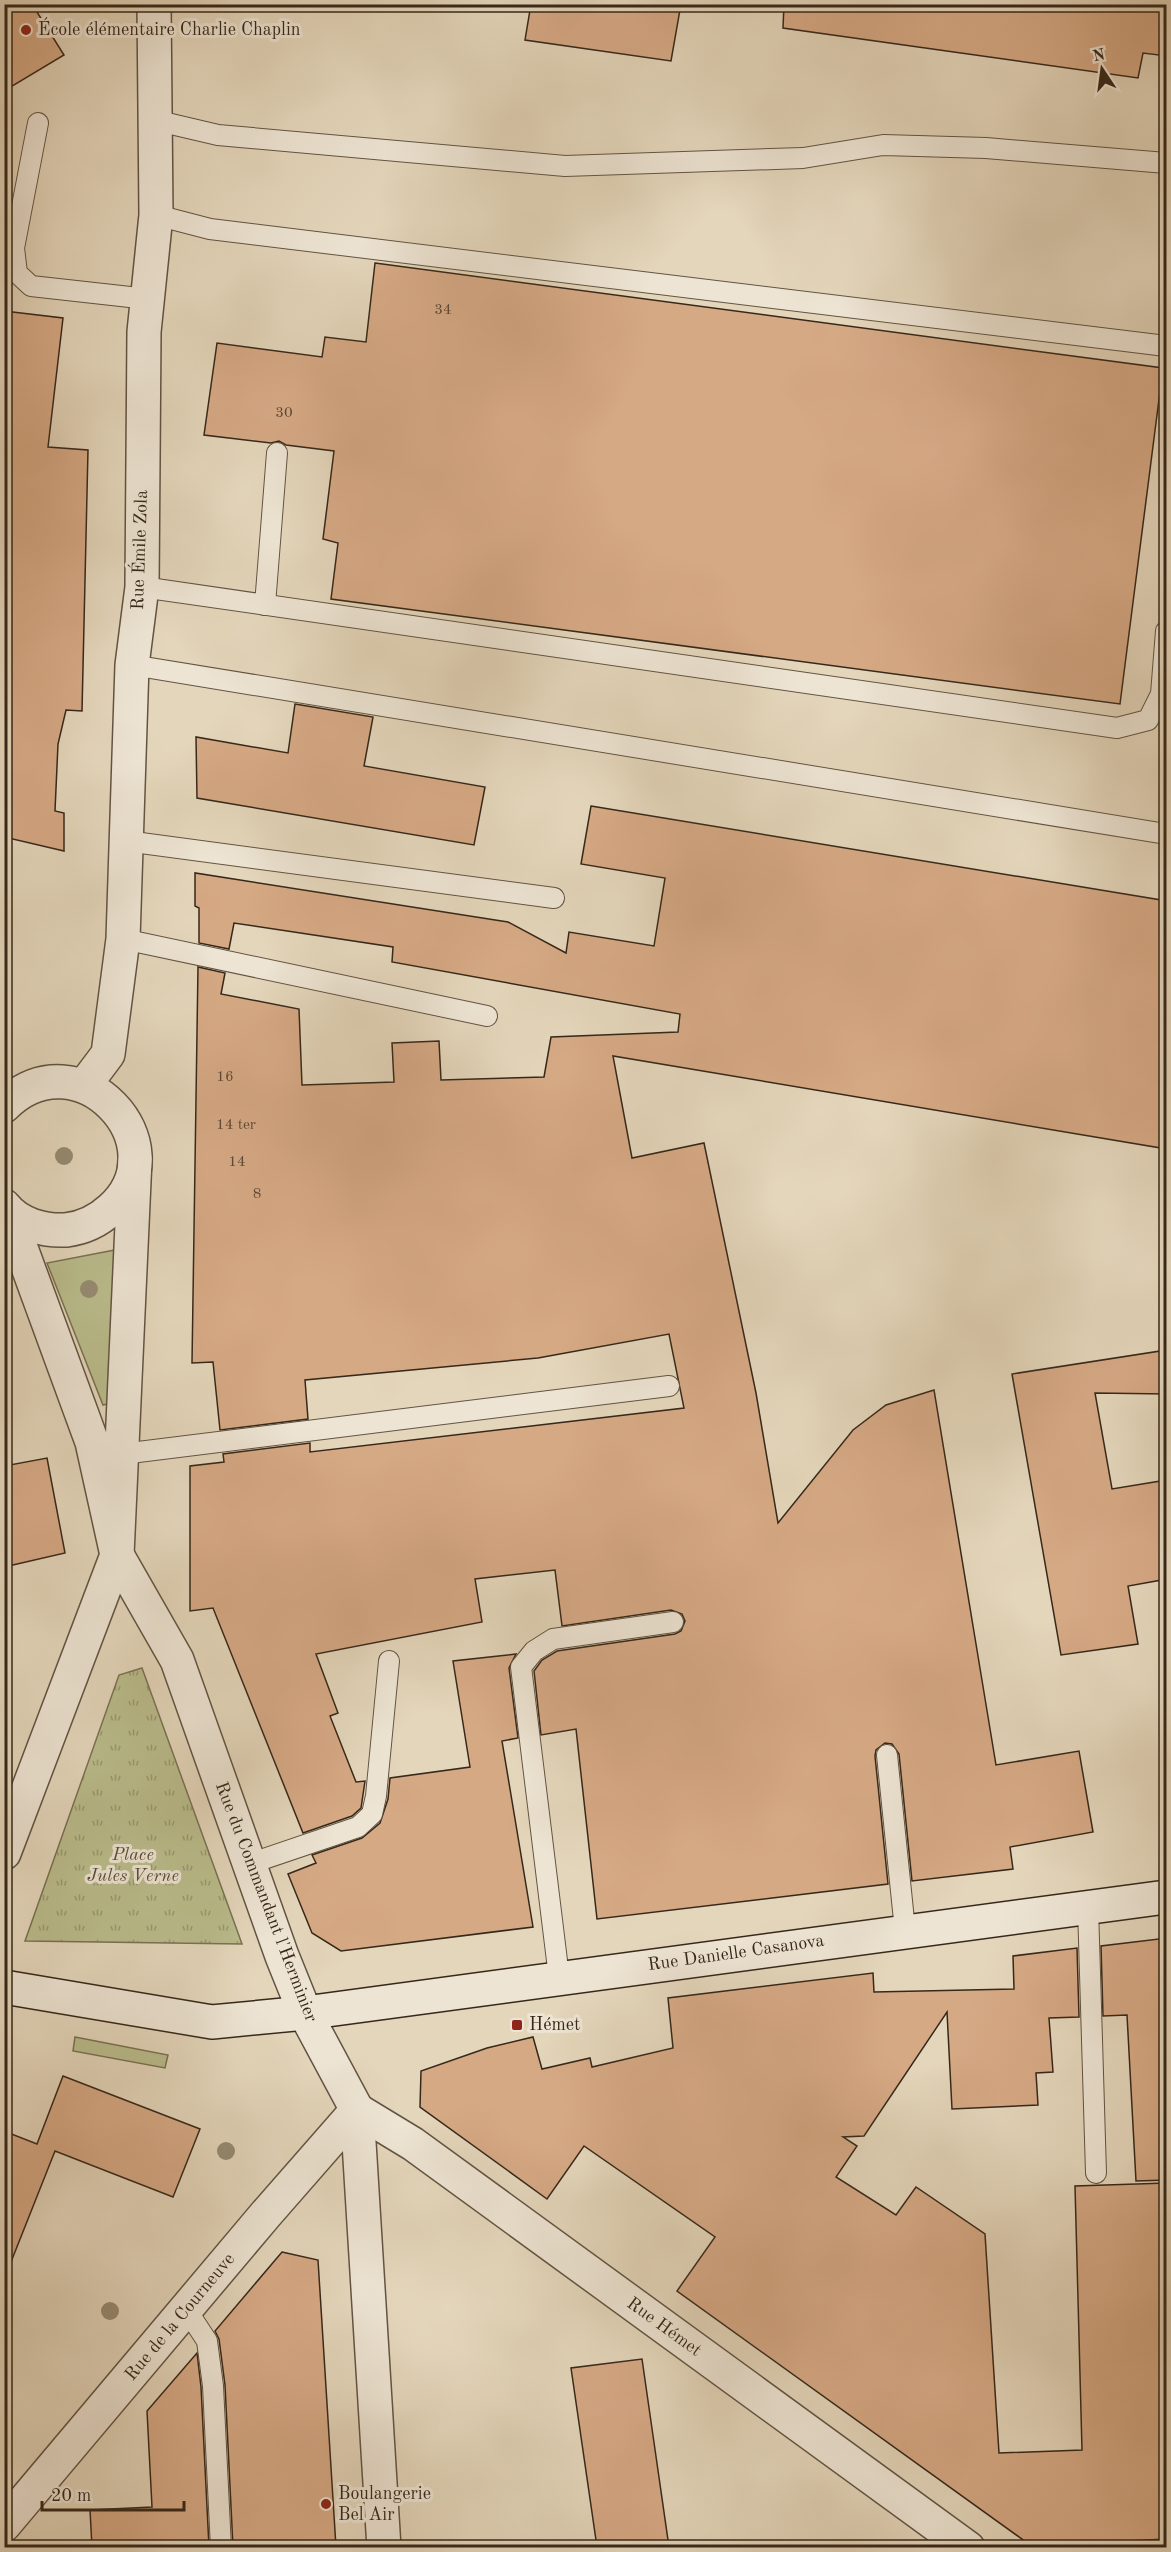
<svg xmlns="http://www.w3.org/2000/svg" width="1171" height="2552" font-family="'Old Standard TT',serif">
<defs>
<pattern id="park-tufts" width="24" height="20" patternUnits="userSpaceOnUse" patternTransform="scale(1.5)"><rect width="24" height="20" fill="#babc8c"/><path d="M3 7l-1-3M5 7V3M7 7l1-3M15 17l-1-3M17 17v-4M19 17l1-3" fill="none" stroke="#989972"/></pattern>
</defs>
<rect width="100%" height="100%" fill="#e4d6bb"/>
<filter id="stains"><feTurbulence type="fractalNoise" baseFrequency=".00333" numOctaves="4"/><feColorMatrix values="0 0 0 0 .2 0 0 0 0 .09 0 0 0 0 .02 0 0 0 .5 -.17"/></filter>
<radialGradient id="worn" r=".72"><stop offset=".6" stop-color="#630" stop-opacity="0"/><stop offset="1" stop-color="#630" stop-opacity=".3"/></radialGradient>
<g fill="#babc8c" stroke="#787253" stroke-width="1.5">
<path d="M120,1249L119,1401L103,1405L47,1263Z"/>
<path d="M75,2037L168,2055L165,2068L73,2051Z"/>
</g>
<path fill="url(#park-tufts)" stroke="#787253" stroke-width="1.5" d="M142,1668L242,1944L25,1941L119,1675Z"/>
<g fill="#d6a985" stroke="#36281a" stroke-width="1.5">
<path d="M4,4H32L64,55L4,91Z"/>
<path d="M531,4H681L671,61L525,40Z"/>
<path d="M784,4H1167V56L1143,53L1138,78L783,28Z"/>
<path d="M375,263L1163,368L1120,704L331,599L338,543L323,539L334,451L286,445L279,441L271,443L204,435L217,343L322,357L325,337L366,342Z"/>
<path d="M4,311L63,318L48,447L88,450L82,711L66,710L58,744L55,811L64,813V851L4,837Z"/>
<path d="M295,704L373,717L364,766L485,787L474,845L197,798L196,737L288,753Z"/>
<path d="M591,806L1167,901V1149L613,1056L632,1158L704,1143L756,1393L778,1523L853,1430L886,1405L934,1390L996,1765L1079,1751L1093,1832L1010,1847L1013,1869L912,1881L899,1754L892,1744L885,1743L876,1750L875,1756L888,1884L597,1919L576,1729L541,1735L534,1671L542,1660L557,1651L675,1634L681,1631L685,1621L682,1614L671,1610L562,1626L555,1570L475,1579L482,1622L316,1654L338,1713L330,1716L356,1782L365,1781L361,1808L352,1816L303,1833L213,1608L190,1611V1466L224,1462L223,1454L310,1443V1452L684,1408L669,1334L538,1358L305,1380L308,1419L220,1430L213,1362L192,1363L198,967L225,973L221,994L299,1009L302,1085L394,1082L392,1043L439,1041L441,1080L544,1077L551,1037L678,1032L680,1014L392,962L393,947L234,923L229,949L199,943V908L195,906V873L508,922L566,953L569,932L654,946L665,878L581,864Z"/>
<path d="M1167,1350V1394L1095,1393L1112,1489L1167,1480V1579L1128,1586L1138,1644L1061,1655L1012,1374Z"/>
<path d="M47,1458L65,1553L4,1567V1466Z"/>
<path d="M516,1654L509,1668L518,1738L502,1741L533,1927L341,1951L312,1933L288,1874L316,1863L312,1855L362,1838L380,1823L388,1799L390,1778L470,1767L453,1661Z"/>
<path d="M1167,1938V2180L1136,2181L1127,2015L1103,2016L1101,1946Z"/>
<path d="M1077,1948L1079,2017L1049,2018L1053,2072L1036,2073L1038,2105L952,2109L947,2012L864,2136L843,2137L857,2146L836,2177L896,2215L916,2187L985,2234L999,2453L1082,2450L1075,2186L1167,2183V2539L1084,2543V2547H1033L677,2291L715,2237L584,2146L547,2199L420,2107L421,2071L487,2048L533,2037L542,2069L590,2058L592,2067L673,2048L668,1998L873,1973L874,1992L1014,1989L1013,1956Z"/>
<path d="M63,2076L200,2129L173,2197L55,2151L7,2272H4V2131L37,2144Z"/>
<path d="M282,2252L318,2260L336,2547H233L225,2385L219,2339L215,2331Z"/>
<path d="M197,2353L201,2387L209,2547H92L90,2510L152,2507L147,2411Z"/>
<path d="M642,2359L669,2547H597L571,2368Z"/>
</g>
<g fill="none" stroke-linecap="round" stroke-linejoin="round">
<defs>
<g id="service">
<path d="M154,120L218,135L565,166L803,158L883,145L986,148L1166,163"/>
<path d="M38,123L14,248L17,273L31,286L148,299"/>
<path d="M156,215L210,229L1166,346"/>
<path d="M142,587L1117,728L1148,720L1161,694L1166,631"/>
<path d="M265,605L277,453"/>
<path d="M132,665L1166,834"/>
<path d="M126,841L554,898"/>
<path d="M123,939L487,1016"/>
<path d="M122,1454L669,1386"/>
<path d="M887,1755L905,1930"/>
<path d="M249,1864L358,1827L372,1814L376,1796L389,1661"/>
<path d="M1088,1907L1096,2173"/>
<path d="M559,1977L521,1667L534,1651L553,1639L673,1622"/>
<path d="M186,2309L207,2341L213,2386L221,2548"/>
</g>
<g id="minor">
<path d="M84,1086L108,1054L123,939L132,665L142,587L144,332L156,215L154,4"/>
<path d="M4,1106C78,1032 183,1145 111,1209C98,1221 83,1228 66,1230C44,1231 19,1225 4,1206"/>
<path d="M7,1210L92,1442L117,1555L177,1660L282,1956L305,2013L357,2110L384,2548"/>
<path d="M4,1853L117,1555L135,1159"/>
<path d="M4,2525L266,2214L357,2110L413,2144L968,2548"/>
</g>
<path id="secondary" d="M4,1987L212,2022L305,2013L1166,1897"/>
</defs>
<use href="#service" stroke="#625442" stroke-width="22"/>
<use href="#minor" stroke="#625442" stroke-width="36"/>
<use href="#secondary" stroke="#36281a" stroke-width="36"/>
<use href="#service" stroke="#ede4d3" stroke-width="20"/>
<use href="#minor" stroke="#ede4d3" stroke-width="33"/>
<use href="#secondary" stroke="#ede4d3" stroke-width="33"/>
</g>
<g fill="#968b72">
<circle cx="64" cy="1156" r="9"/>
<circle cx="89" cy="1289" r="9"/>
<circle cx="226" cy="2151" r="9"/>
<circle cx="110" cy="2311" r="9"/>
</g>
<g fill="#8f2418" stroke="#ede4d3" stroke-width="2">
<circle cx="26" cy="30" r="6"/>
<rect x="511" y="2019" width="12" height="12" rx="3"/>
<circle cx="326" cy="2504" r="6"/>
</g>
<g text-anchor="middle" dominant-baseline="central" stroke-width="6" stroke-linejoin="round" paint-order="stroke">
<g font-size="15" fill="#5e4835">
<text x="443" y="310">34</text>
<text x="284" y="413">30</text>
<text x="225" y="1077">16</text>
<text x="236" y="1125">14 ter</text>
<text x="237" y="1162">14</text>
<text x="257" y="1194">8</text>
</g>
<g font-size="18" fill="#36281a" stroke="#ede4d3" text-anchor="start">
<text x="38" y="30">École élémentaire Charlie Chaplin</text>
<text x="529" y="2025">Hémet</text>
<text x="338" y="2494">Boulangerie<tspan x="338" dy="21">Bel Air</tspan></text>
</g>
<g font-size="18" fill="#36281a" stroke="#ede4d3">
<text transform="translate(140 550) rotate(-88)">Rue Émile Zola</text>
<text transform="translate(266 1902) rotate(69)">Rue du Commandant l'Herminier</text>
<text transform="translate(736 1953) rotate(-8)">Rue Danielle Casanova</text>
<text transform="translate(180 2317) rotate(-50)">Rue de la Courneuve</text>
<text transform="translate(664 2327) rotate(36)">Rue Hémet</text>
</g>
<g font-size="18" font-style="italic" fill="#574d36" stroke="#ede4d3">
<text x="133" y="1855">Place<tspan x="133" dy="21">Jules Verne</tspan></text>
</g>
</g>
<rect width="1171" height="2552" fill="none" stroke="#e4d6bb" stroke-width="24"/>
<rect x="6" y="6" width="1159" height="2540" fill="none" stroke="#36281a" stroke-width="3"/>
<rect x="12" y="12" width="1147" height="2528" fill="none" stroke="#36281a" stroke-width="1.5"/>
<g transform="translate(1102 69) rotate(347)" stroke="#ede4d3" stroke-width="4.5" paint-order="stroke">
<path d="M0-4.5L10 22L0 15L-10 22Z" fill="#36281a"/>
<text y="-9" font-size="16" font-weight="bold" text-anchor="middle" fill="#36281a">N</text>
</g>
<path d="M42 2501v9h142v-9" fill="none" stroke="#36281a" stroke-width="3"/>
<text x="51" y="2501" font-size="18" fill="#36281a" stroke="#ede4d3" stroke-width="4.5" paint-order="stroke">20 m</text>
<rect width="100%" height="100%" filter="url(#stains)"/>
<rect width="100%" height="100%" fill="url(#worn)"/>
</svg>
